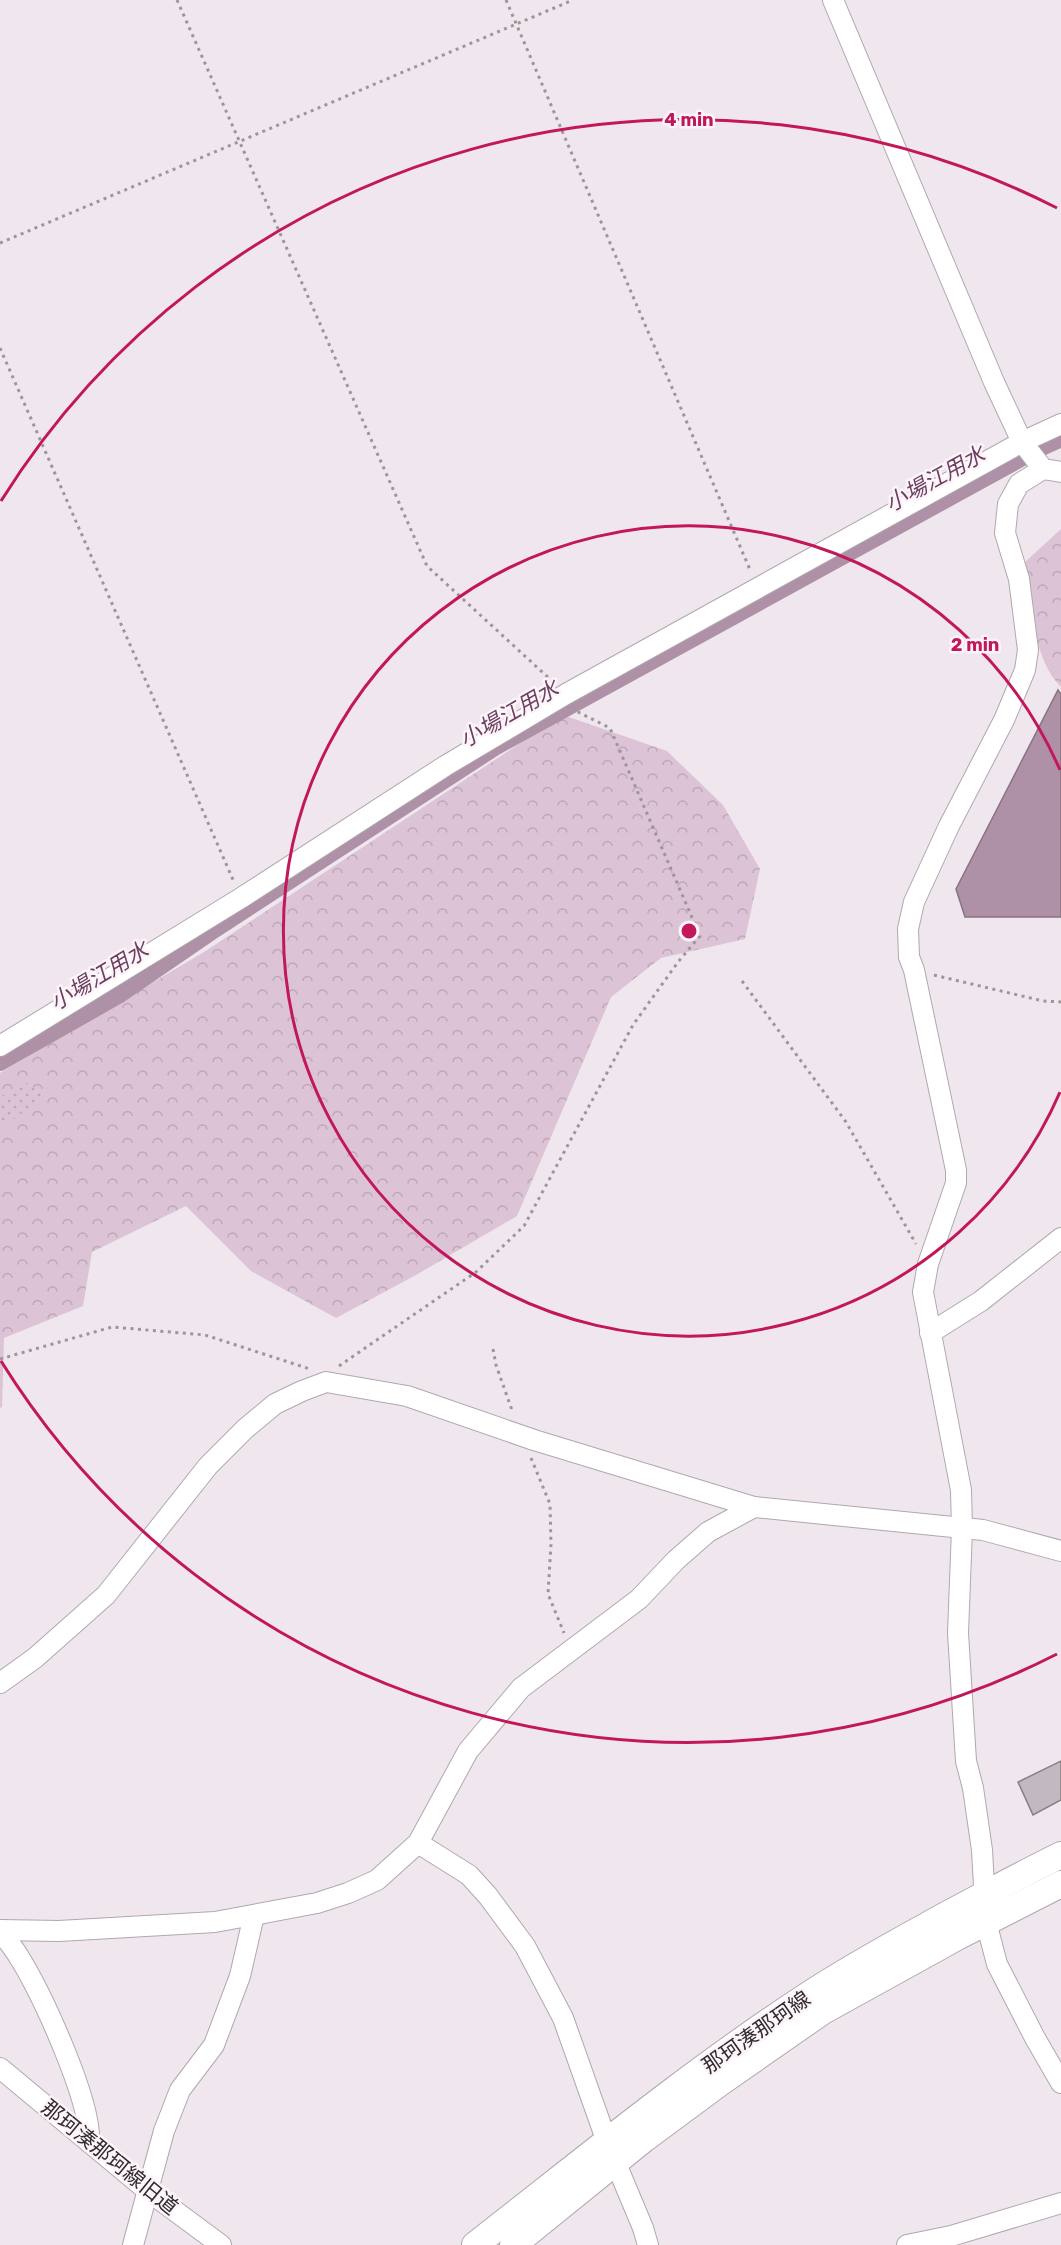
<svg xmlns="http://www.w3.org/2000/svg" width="1061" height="2245" font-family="Rubik,'Noto Sans JP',sans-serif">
<defs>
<pattern id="forest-crowns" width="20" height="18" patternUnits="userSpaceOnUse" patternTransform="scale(1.5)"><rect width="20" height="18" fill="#dcc3d5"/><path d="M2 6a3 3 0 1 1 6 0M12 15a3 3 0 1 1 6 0" fill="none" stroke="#bda8b7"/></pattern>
<pattern id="park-dots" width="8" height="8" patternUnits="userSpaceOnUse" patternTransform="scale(1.5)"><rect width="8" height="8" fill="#dcc3d5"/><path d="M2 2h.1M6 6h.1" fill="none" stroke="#bda8b7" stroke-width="1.8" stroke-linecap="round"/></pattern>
</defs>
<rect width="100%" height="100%" fill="#efe7ed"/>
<g fill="url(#forest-crowns)">
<path d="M1061,529V687C1032,658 1031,601 1025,562Z"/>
<path d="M563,715L667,751L723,805L760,869L745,939L661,958L611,997L517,1216L416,1275L336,1318L251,1271L186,1206L92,1252L83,1306L4,1338L2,1407L0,1408V1073L204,952Z"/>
</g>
<path fill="url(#park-dots)" d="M25,1082L45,1095L0,1130V1097Z"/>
<path fill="#ae91a6" stroke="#887382" stroke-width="1.5" d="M1058,690L1061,694V917H965L956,889Z"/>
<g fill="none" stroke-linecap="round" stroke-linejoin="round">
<path stroke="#ae91a6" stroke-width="18" d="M0,1062L118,995L210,932L496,746L1037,449L1061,438"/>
</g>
<path fill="#c1b9bf" stroke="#867f84" stroke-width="1.5" d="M1061,1761V1800L1033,1815L1018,1782Z"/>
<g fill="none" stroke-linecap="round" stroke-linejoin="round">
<defs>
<g id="minor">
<path d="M833,0L994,382L1022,442L1043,469L1061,472"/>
<path d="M1043,469L1019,484L1008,504L1005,533L1019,579L1028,650L1025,670L1004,720L949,826L914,902L908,929L909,957L914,970L956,1170V1183L928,1264L923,1292L961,1490L962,1529L958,1633L966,1761L973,1788L982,1850L986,1922L997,1964L1035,2038L1061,2083"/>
<path d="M0,1046L241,898L445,766L566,694L1022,442L1061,424"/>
<path d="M930,1333L981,1301L1061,1238"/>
<path d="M0,1683L35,1658L106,1595L208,1466L245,1429L275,1404L302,1391L326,1382L407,1396L534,1440L754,1507L983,1530L1061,1551"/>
<path d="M418,1843L469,1875L488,1896L525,1946L563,2018L607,2142L643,2228L648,2245"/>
<path d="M0,1930L59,1931L215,1922L317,1903L348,1893L377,1880L418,1843L468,1751L521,1688L639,1599L676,1560L708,1532L754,1507"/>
<path d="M0,1931C6,1939 14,1948 19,1957C42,1994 92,2102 89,2142"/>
<path d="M0,2068L148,2191L221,2245"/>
<path d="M133,2245L164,2131L180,2090L214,2045L240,1976L254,1915"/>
<path d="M907,2245L951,2236L1061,2203"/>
</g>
<g id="major">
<path d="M475,2245C584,2160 693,2070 810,1994C854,1965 901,1940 948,1914C986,1894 1022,1874 1061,1855"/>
<path d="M513,2245L644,2139L721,2082L823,2011L957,1937L1061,1884"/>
</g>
</defs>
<use href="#minor" stroke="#b0a8ae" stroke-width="22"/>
<use href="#major" stroke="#b0a8ae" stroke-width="28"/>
<g stroke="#9c969b" stroke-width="3" stroke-dasharray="3 4.5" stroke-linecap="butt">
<path d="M177,0L427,566L552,681"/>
<path d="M506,0L751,572"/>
<path d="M0,243L573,0"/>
<path d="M0,348L234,882"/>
<path d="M934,975L1043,1001L1061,1002"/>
<path d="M742,981L846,1122L916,1244"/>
<path d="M493,1349L496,1365L513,1413"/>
<path d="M0,1359L112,1327L205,1335L310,1369"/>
<path d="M339,1366L476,1272L524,1226L633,1025L678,962L700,936L610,728L574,710"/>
<path d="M531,1458L550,1504L551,1544L548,1594L564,1633"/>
</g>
<use href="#minor" stroke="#fff" stroke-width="20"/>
<use href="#major" stroke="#fff" stroke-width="26"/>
</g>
<g fill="none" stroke="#c2185b" stroke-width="3">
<path d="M1060 1092A405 405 0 1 1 1060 770"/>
<path d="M1057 1654A811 811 0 0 1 1 1361M1 501A811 811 0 0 1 1057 208"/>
</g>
<g text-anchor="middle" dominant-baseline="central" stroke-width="5" stroke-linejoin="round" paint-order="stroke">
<g font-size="21" fill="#2f2c2e" stroke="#fdf4fa">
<text transform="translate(756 2032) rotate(-35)">那珂湊那珂線</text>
<text transform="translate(110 2157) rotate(39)">那珂湊那珂線旧道</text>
</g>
<g font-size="22" font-style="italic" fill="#6b4061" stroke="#fdf4fa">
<text transform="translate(935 479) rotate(-29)">小場江用水</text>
<text transform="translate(509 714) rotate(-30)">小場江用水</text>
<text transform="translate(99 976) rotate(-31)">小場江用水</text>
</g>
</g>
<circle cx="689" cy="931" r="9" fill="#c2185b" stroke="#fdf4fa" stroke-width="3"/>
<g font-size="18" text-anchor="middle" font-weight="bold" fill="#c2185b" stroke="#fdf4fa" stroke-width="5" stroke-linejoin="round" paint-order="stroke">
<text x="689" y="126">4 min</text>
<text x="975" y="651">2 min</text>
</g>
</svg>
